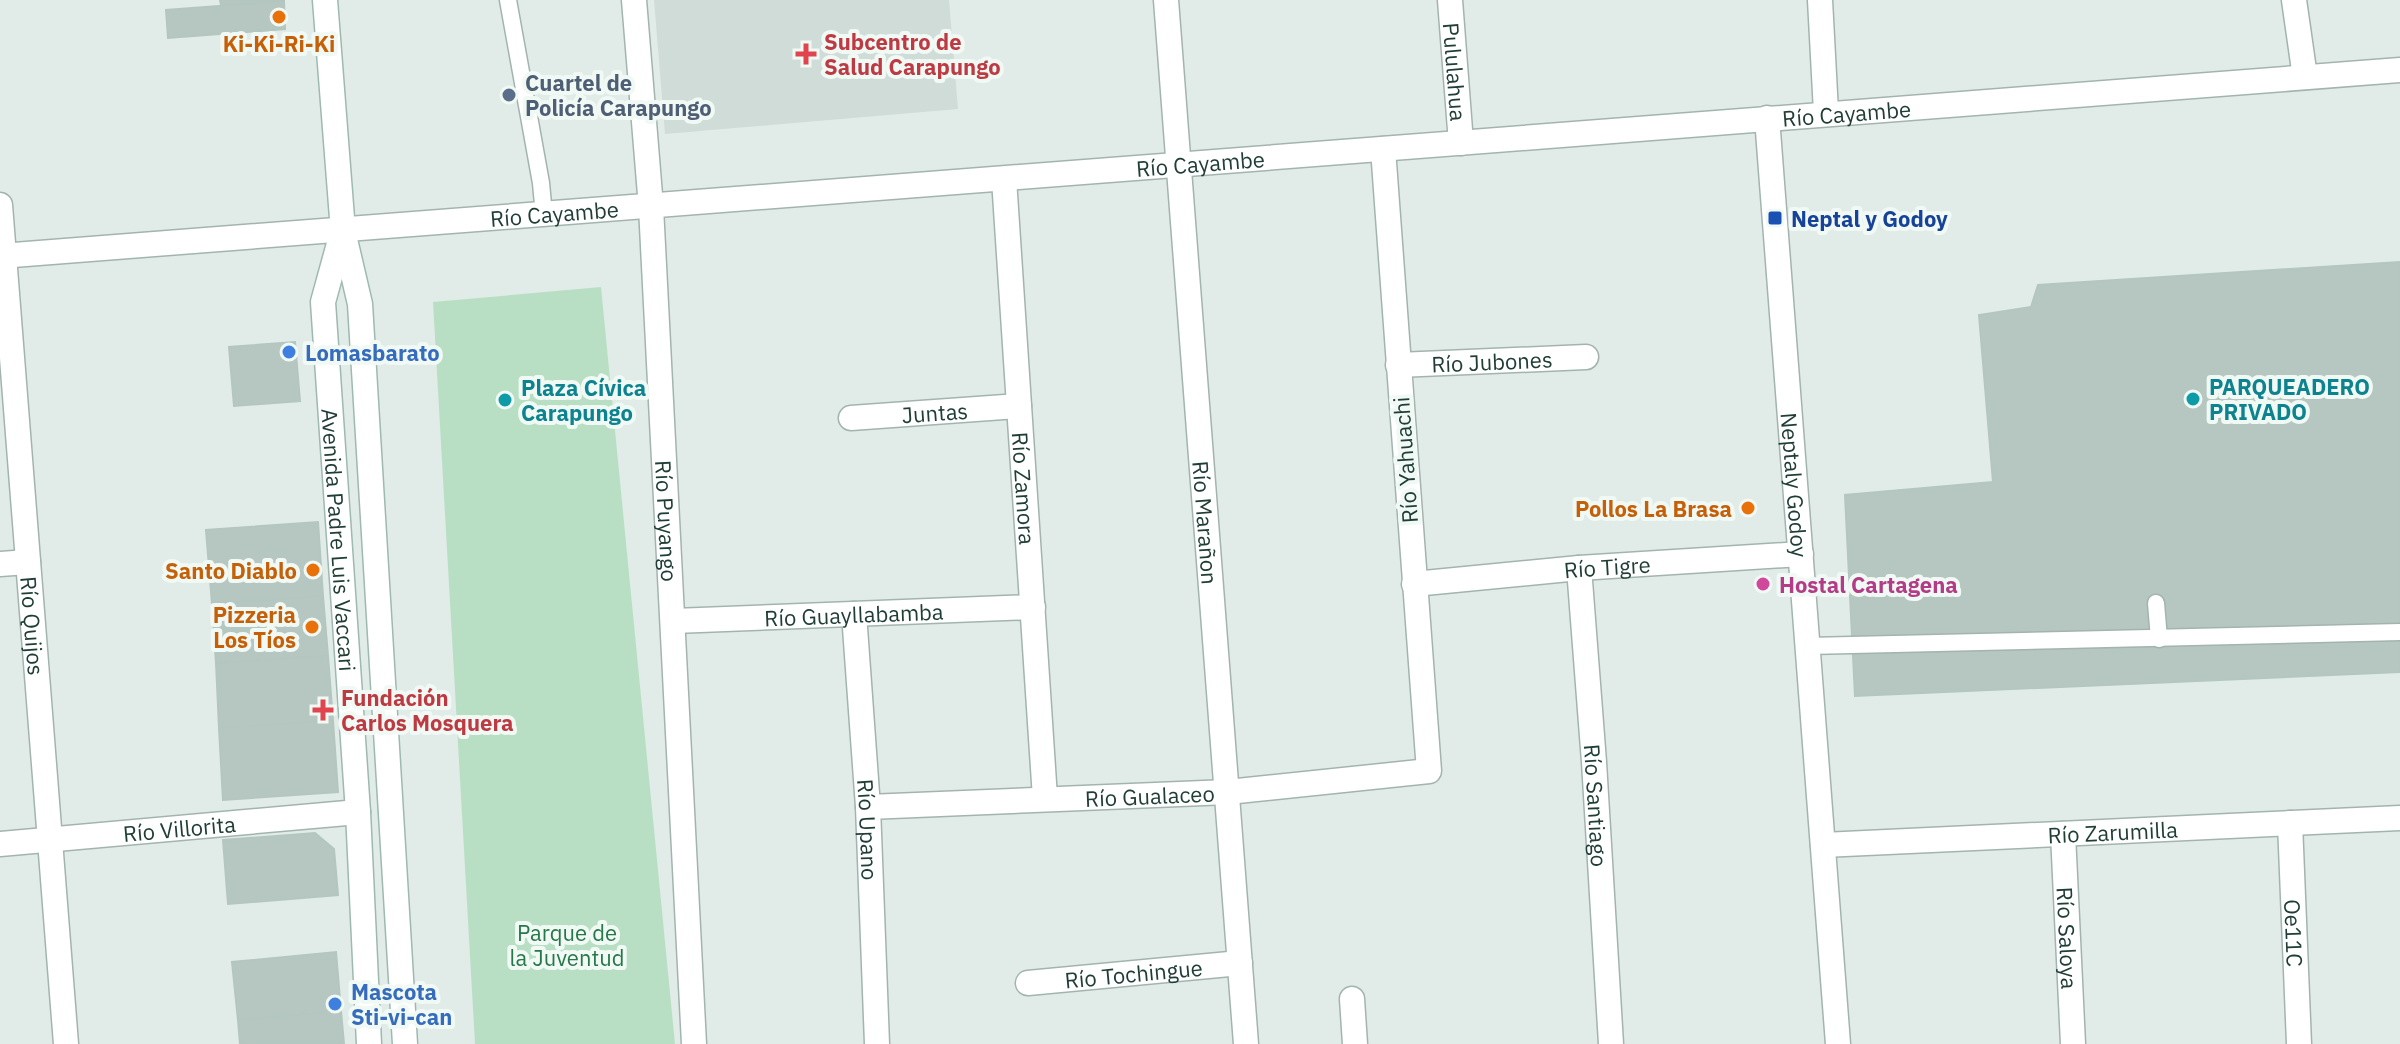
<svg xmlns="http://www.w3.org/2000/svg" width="2400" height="1044" font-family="'IBM Plex Sans',sans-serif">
<rect width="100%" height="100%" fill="#e1ece8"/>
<path fill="#cfdcd7" d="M654,0H949L958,109L665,134Z"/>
<path fill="#b8dfc4" d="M601,287L675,1044H475L433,302Z"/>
<g fill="#b6c7c1" stroke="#b3c6bf" stroke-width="2">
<path d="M220,0H284V1L221,5Z"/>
<path d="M284,1L285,29L168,38L166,10Z"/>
<path d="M2400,262V672L1855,696L1845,495L1993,482L1979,315L2031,307L2038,285Z"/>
<path d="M295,342L300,401L234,406L229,347Z"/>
<path d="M318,522L323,596L212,604L206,530Z"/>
<path d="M323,596L328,656L216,663L212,604Z"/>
<path d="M328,656L333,721L219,728L216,663Z"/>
<path d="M333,721L338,792L223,800L219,728Z"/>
<path d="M315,833L334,849L338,895L228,904L223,840Z"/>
<path d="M336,952L341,1011L238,1020L232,962Z"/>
<path d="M341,1011L344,1044H240L238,1020Z"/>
</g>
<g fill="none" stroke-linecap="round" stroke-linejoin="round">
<defs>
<g id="service">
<path d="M508,0L541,183L544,215"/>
<path d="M2156,603L2159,639"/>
<path d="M1808,646L2400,632"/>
</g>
<g id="minor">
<path id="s1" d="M634,0L651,207L694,1044"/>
<path id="s2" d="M1166,0L1246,1044"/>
<path id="s3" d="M1450,0L1461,143"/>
<path d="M1820,0L1826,112"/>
<path d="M2294,0L2305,77"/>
<path id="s4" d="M1767,118L1838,1044"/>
<path id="s5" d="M1004,179L1045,798"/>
<path id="s6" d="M0,205L66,1044"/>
<path id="s7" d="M0,256L2400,70"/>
<path id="s8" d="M1398,365L1586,357"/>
<path id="s9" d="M851,418L1019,406"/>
<path d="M0,564L28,562"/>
<path id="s10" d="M1579,568L1594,762L1611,1044"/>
<path id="s11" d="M1414,584L1579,568L1801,554"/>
<path id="s12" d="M854,614L868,807L877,1044"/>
<path id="s13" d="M674,621L1033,607"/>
<path id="s14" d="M868,807L1228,792L1429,771L1383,149"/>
<path id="s15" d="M2290,823L2299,1044"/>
<path id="s16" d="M2063,834L2073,1044"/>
<path id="s17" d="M0,844L358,812"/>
<path id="s18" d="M1823,845L2400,818"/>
<path id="s19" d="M1028,983L1240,963"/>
<path d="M1352,999L1355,1044"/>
</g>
<g id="secondary">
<path d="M325,0L343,231L360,304L405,1044"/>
<path id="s20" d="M342,233L323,302L358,812L369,1044"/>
</g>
</defs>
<use href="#service" stroke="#a3b4af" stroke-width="19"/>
<use href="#minor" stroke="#a3b4af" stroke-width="27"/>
<use href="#secondary" stroke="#9eb9b0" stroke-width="27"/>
<use href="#service" stroke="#fff" stroke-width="16"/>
<use href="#minor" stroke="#fff" stroke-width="24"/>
<use href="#secondary" stroke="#fff" stroke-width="24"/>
</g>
<g fill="#e8710a" stroke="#f1f9f5" stroke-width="3">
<circle cx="279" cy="17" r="8"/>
<circle cx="1748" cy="508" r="8"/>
<circle cx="313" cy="570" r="8"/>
<circle cx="312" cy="627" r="8"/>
</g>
<g fill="#e0444e" stroke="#f1f9f5" stroke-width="3">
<path d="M802 42h8v8h8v8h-8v8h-8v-8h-8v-8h8z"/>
<path d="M319 698h8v8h8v8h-8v8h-8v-8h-8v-8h8z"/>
</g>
<circle fill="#5c6f8a" stroke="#f1f9f5" stroke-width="3" cx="509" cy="95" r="8"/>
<rect fill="#1a4fb4" stroke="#f1f9f5" stroke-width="3" x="1767" y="210" width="16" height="16" rx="4"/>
<g fill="#3f7fe0" stroke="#f1f9f5" stroke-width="3">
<circle cx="289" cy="352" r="8"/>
<circle cx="335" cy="1004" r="8"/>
</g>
<g fill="#0f9aa8" stroke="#f1f9f5" stroke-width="3">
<circle cx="2193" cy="399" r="8"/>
<circle cx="505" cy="400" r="8"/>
</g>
<circle fill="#d1479c" stroke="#f1f9f5" stroke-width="3" cx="1763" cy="584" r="8"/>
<g text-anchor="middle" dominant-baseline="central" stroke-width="8" stroke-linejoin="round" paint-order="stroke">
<g font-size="22" font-weight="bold" fill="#be3a42" stroke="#f1f9f5" text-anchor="start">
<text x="824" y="41">Subcentro de<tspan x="824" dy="25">Salud Carapungo</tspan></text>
<text x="341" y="697">Fundación<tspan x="341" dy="25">Carlos Mosquera</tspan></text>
</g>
<g font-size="22" font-weight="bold" fill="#c56008" stroke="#f1f9f5" text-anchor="end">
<text x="279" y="43" text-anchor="middle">Ki-Ki-Ri-Ki</text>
<text x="1732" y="508">Pollos La Brasa</text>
<text x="297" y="570">Santo Diablo</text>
<text x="296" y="614">Pizzeria<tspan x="296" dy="25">Los Tíos</tspan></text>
</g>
<g font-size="22" fill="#203e37" stroke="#f1f9f5">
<text stroke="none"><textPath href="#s3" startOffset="72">Pululahua</textPath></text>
<text stroke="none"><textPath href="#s7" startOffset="1852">Río Cayambe</textPath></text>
<text stroke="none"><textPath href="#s7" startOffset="1204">Río Cayambe</textPath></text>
<text stroke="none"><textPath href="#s7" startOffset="556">Río Cayambe</textPath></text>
<text stroke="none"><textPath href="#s8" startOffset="94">Río Jubones</textPath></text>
<text stroke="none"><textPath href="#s9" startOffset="84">Juntas</textPath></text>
<text transform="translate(1405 460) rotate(-94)">Río Yahuachi</text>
<text stroke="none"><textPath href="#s4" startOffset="368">Neptaly Godoy</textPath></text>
<text stroke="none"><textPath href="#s5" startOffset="310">Río Zamora</textPath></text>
<text stroke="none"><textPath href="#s1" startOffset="522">Río Puyango</textPath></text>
<text stroke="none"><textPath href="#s2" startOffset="524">Río Marañon</textPath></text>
<text stroke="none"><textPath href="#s20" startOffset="310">Avenida Padre Luis Vaccari</textPath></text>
<text stroke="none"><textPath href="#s11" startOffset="194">Río Tigre</textPath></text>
<text stroke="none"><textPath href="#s13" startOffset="180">Río Guayllabamba</textPath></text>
<text stroke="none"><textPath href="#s6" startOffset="422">Río Quijos</textPath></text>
<text stroke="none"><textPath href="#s14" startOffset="282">Río Gualaceo</textPath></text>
<text stroke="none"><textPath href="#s10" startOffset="238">Río Santiago</textPath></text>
<text stroke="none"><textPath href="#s17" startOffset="180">Río Villorita</textPath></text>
<text stroke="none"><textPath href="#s12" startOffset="216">Río Upano</textPath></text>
<text stroke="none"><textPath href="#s18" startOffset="290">Río Zarumilla</textPath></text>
<text stroke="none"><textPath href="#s15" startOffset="110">Oe11C</textPath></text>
<text stroke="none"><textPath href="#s16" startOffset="104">Río Saloya</textPath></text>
<text stroke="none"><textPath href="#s19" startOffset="106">Río Tochingue</textPath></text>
</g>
<g font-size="22" font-weight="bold" fill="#4e5e75" stroke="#f1f9f5" text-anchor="start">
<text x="525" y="82">Cuartel de<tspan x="525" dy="25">Policía Carapungo</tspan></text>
</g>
<g font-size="22" font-weight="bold" fill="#164399" stroke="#f1f9f5" text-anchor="start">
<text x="1791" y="218">Neptal y Godoy</text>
</g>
<g font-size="22" font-weight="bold" fill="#366cbe" stroke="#f1f9f5" text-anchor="start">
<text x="305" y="352">Lomasbarato</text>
<text x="351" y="991">Mascota<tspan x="351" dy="25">Sti-vi-can</tspan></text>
</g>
<g font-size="22" font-weight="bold" fill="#0d838f" stroke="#f1f9f5" text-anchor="start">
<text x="2209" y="386">PARQUEADERO<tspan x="2209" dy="25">PRIVADO</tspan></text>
<text x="521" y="387">Plaza Cívica<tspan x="521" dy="25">Carapungo</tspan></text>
</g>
<g font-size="22" font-weight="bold" fill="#b23c85" stroke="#f1f9f5" text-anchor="start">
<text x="1779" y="584">Hostal Cartagena</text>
</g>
<g font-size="22" fill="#287749" stroke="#f1f9f5">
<text x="567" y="932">Parque de<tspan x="567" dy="25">la Juventud</tspan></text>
</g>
</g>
</svg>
